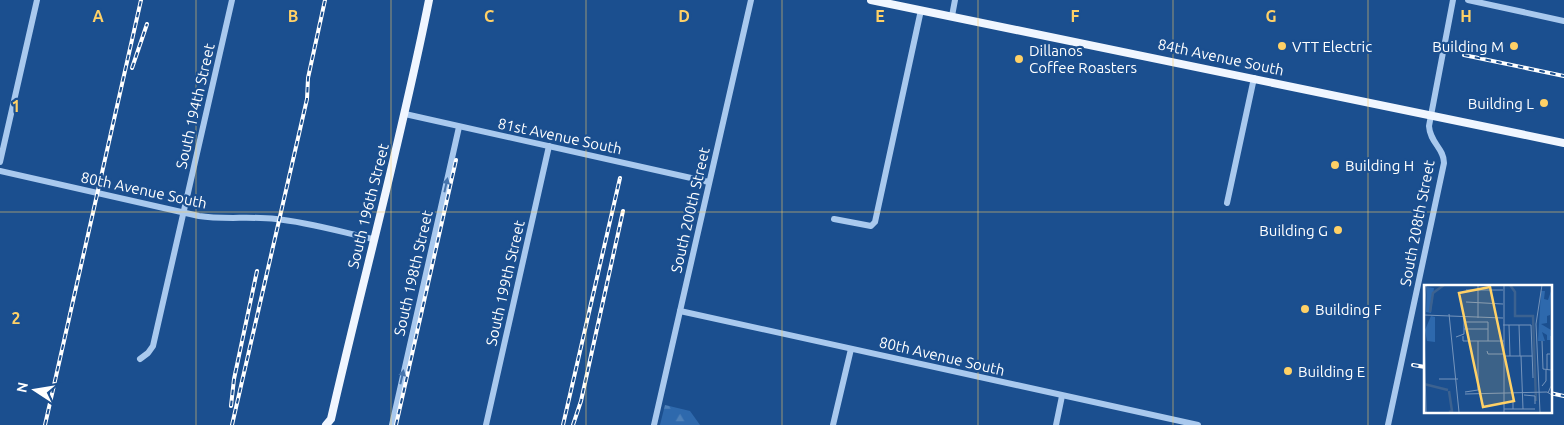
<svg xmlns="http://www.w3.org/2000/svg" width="1564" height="425" font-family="Ubuntu,sans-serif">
<defs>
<pattern id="forest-firs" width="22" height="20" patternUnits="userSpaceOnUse" patternTransform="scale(1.25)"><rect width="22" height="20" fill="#2e69ad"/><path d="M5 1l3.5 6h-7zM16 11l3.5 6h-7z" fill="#4d80b9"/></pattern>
</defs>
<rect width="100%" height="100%" fill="#1b4f8f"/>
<path fill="url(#forest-firs)" d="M665,405L690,411L700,425H660Z"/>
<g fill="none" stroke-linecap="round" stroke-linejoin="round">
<g stroke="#a9c9ee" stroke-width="6">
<path d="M1468,0L1564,21"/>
<path d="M952,16L955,0"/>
<path d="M405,114L709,182"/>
<path d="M0,162L37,0"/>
<path d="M0,171L199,216C223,220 250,216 276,219C308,222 341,232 373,239"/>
<path d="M1227,203L1254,78"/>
<path d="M834,219L871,226L875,222L921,10"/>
<path d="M680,311L1198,425"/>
<path d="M140,359L148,353L153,346L232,0"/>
<path d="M392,425L459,127"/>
<path d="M486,425L549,146"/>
<path d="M654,425L751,0"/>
<path d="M833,425L851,349"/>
<path d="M1056,425L1062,396"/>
<path d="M1388,425L1444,163C1444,148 1430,143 1429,126L1453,0"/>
</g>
<g stroke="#f0f6ff" stroke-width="8">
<path d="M871,0L1564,143"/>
<path d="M326,425L331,419C363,279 401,141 429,0"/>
</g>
<defs>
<g id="rail">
<path d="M1464,55L1564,76"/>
<path d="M132,68L147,24"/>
<path d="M1413,365L1425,367"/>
<path d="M1550,393L1564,396"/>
<path d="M231,406L234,379L257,271"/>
<path d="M45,425L141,0"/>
<path d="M232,425L307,99L308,78L325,0"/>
<path d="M396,425L456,160"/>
<path d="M563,425L620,178"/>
<path d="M573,425L581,401L623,211"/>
</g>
</defs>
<use href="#rail" stroke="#fff" stroke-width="4"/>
<use href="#rail" stroke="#1b4f8f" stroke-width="2" stroke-dasharray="5.5" stroke-linecap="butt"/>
</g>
<defs><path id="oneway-solid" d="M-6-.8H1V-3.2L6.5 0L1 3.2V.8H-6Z" transform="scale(1.25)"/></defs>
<g fill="#4674ac">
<use href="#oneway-solid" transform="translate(446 185) rotate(-77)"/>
<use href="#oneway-solid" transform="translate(402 377) rotate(-77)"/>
</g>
<path fill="none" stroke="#ffd166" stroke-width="1" stroke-opacity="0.55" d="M196,0V425M391,0V425M586,0V425M782,0V425M978,0V425M1173,0V425M1368,0V425M0,212H1564"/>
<g fill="#ffd166" stroke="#1b4f8f" stroke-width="2">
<circle cx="1282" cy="46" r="5"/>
<circle cx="1514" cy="46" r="5"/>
<circle cx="1019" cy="59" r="5"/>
<circle cx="1544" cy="103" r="5"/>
<circle cx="1335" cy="165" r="5"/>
<circle cx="1338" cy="230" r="5"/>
<circle cx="1305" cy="309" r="5"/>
<circle cx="1288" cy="371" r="5"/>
</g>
<g text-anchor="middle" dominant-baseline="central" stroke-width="4.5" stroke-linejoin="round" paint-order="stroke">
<g font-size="15" fill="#fff" stroke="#1b4f8f" text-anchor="start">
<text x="1292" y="46">VTT Electric</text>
<text x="1504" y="46" text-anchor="end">Building M</text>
<text x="1029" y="50">Dillanos<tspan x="1029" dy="17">Coffee Roasters</tspan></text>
<text x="1534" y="103" text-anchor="end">Building L</text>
<text x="1345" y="165">Building H</text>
<text x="1328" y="230" text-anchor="end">Building G</text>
<text x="1315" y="309">Building F</text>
<text x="1298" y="371">Building E</text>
</g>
<g font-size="15" fill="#fff" stroke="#1b4f8f">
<text transform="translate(1221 57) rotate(12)">84th Avenue South</text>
<text transform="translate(195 106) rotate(-77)">South 194th Street</text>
<text transform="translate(560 136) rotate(12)">81st Avenue South</text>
<text transform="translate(144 190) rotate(12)">80th Avenue South</text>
<text transform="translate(368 206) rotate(-76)">South 196th Street</text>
<text transform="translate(690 210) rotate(-77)">South 200th Street</text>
<text transform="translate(1417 223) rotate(-79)">South 208th Street</text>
<text transform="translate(413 273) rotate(-77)">South 198th Street</text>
<text transform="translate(505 283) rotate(-77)">South 199th Street</text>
<text transform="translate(942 356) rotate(13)">80th Avenue South</text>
</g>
</g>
<g transform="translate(1424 285)">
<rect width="128" height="128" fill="#1b4f8f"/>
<path d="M7,31L11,32V57L3,56L1,45Z" fill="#2e69ad"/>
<path d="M3,2L10,3L7,28L2,27ZM117,6H121L120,14L124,15L127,6L126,30L123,31V38L117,39L127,45V55H123V50L118,47L121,56H114Z" fill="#2e69ad"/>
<path fill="none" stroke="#3c6290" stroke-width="2.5" d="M86,0L91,7V31H109L112,116M6,27L9,8L20,0M0,99L24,105M25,106L28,126L25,127"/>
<path fill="none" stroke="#7695bc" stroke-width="1" d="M54,0V33M80,0V127M42,5H79M42,17L79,19M25,29L35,127M0,30L79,33M40,37H64M0,40L2,0M79,40H107L109,93M85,40L86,71M95,40L96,71M0,41L2,127M40,44H64M39,51V56H80M32,52L40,49V33M64,56V37M118,56L119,84L127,85M63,66L64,69H80M80,71H108M97,71L99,124M123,85V69H126M15,94H34M118,101L122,96V85M41,107L54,105V56M124,108L127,101V51M41,109L123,107L128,110M100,110L111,111V119M80,124H111M89,124V108M116,127L112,39L118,0"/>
<path fill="#ffd166" fill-opacity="0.15" stroke="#ffd166" stroke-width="2.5" d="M66,2L90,116L59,122L35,8Z"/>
<rect width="128" height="128" fill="none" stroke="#fff" stroke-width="2.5"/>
</g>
<g font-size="16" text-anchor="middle" font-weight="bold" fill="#ffd166" stroke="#1b4f8f" stroke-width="4.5" stroke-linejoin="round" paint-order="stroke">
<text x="98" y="22">A</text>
<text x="293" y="22">B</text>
<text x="489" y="22">C</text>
<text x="684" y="22">D</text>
<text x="880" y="22">E</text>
<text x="1075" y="22">F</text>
<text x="1271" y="22">G</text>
<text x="1466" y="22">H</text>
<text x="16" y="112">1</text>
<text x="16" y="324">2</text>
</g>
<g transform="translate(35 390) rotate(282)" stroke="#1b4f8f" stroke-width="4" paint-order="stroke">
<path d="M0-4L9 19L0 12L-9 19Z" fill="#ffffff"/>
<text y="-8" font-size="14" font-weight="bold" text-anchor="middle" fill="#ffffff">N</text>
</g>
</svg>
